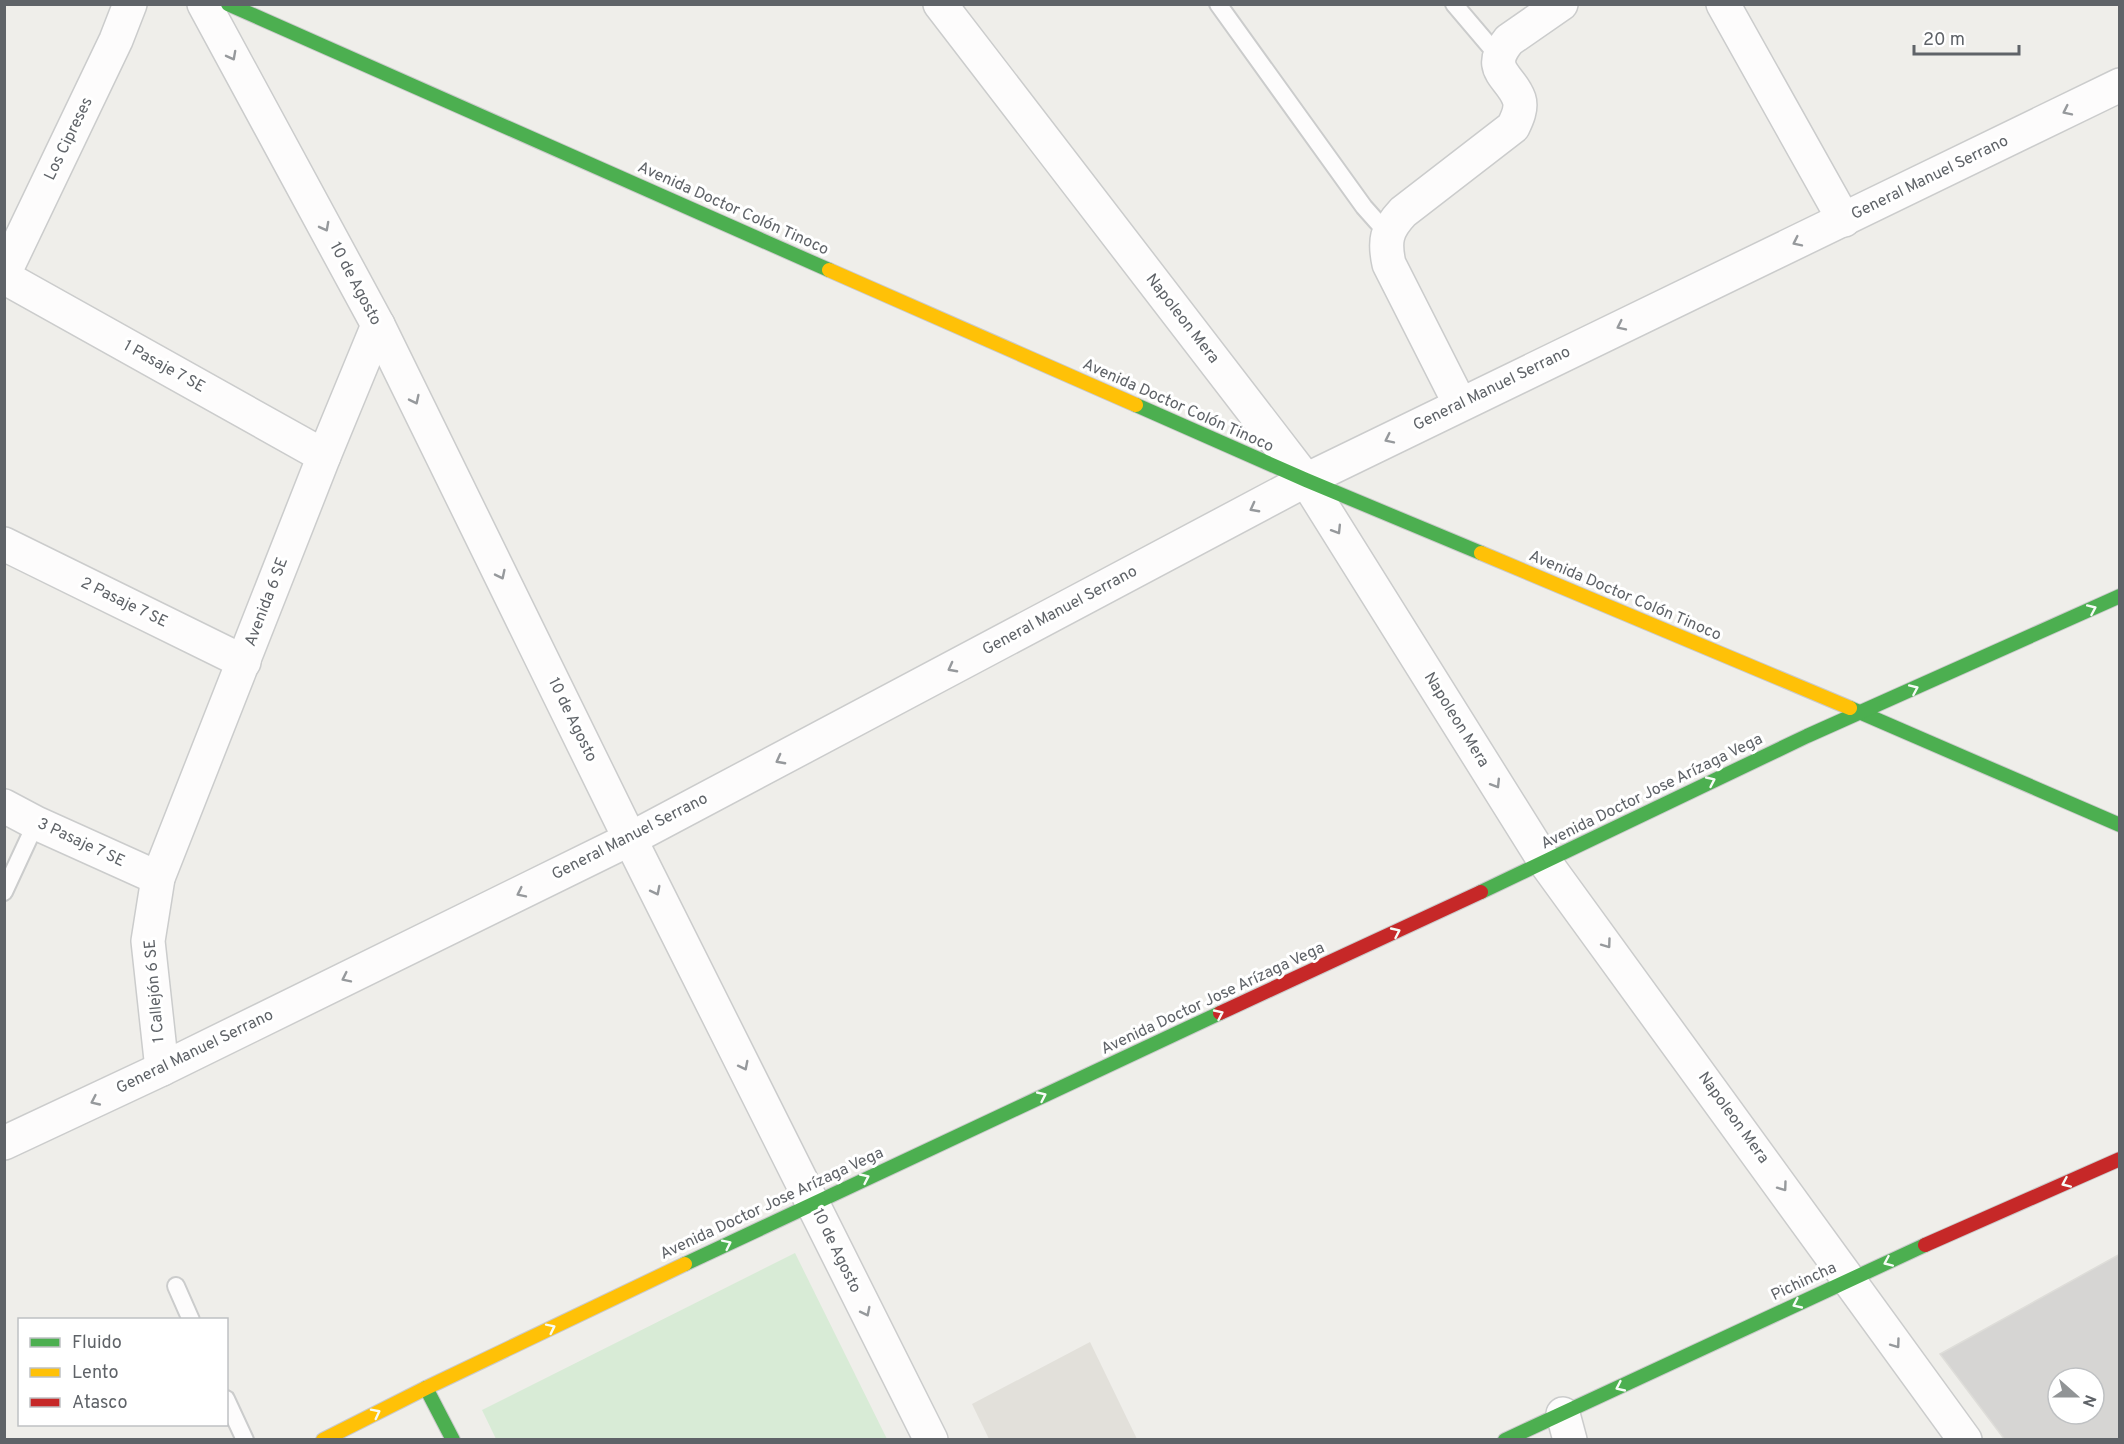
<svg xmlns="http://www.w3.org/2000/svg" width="2124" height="1444" font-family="Overpass,sans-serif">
<rect width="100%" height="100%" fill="#efeeea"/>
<path fill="#e2e0da" d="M1090,1342L1137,1439H989L972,1404Z"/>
<path fill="#d8ebd6" d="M795,1253L887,1439H496L482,1410Z"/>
<path fill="#d6d5d3" stroke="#deddd9" stroke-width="1.5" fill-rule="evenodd" d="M2120,1254V1440H2005L1940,1354ZM2058,1378H2094V1414H2058Z"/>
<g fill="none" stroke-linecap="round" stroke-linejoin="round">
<defs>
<g id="lane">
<path d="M1218,4L1364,207L1388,234"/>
<path d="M1454,4L1499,57"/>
<path d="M4,892L36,823"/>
<path d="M176,1286L191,1320"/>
<path d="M226,1399L245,1440"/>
</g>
<g id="street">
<path d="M204,4L378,325L630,839L931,1440"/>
<path d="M940,4L1306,480L1545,862L1965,1440"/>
<path d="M1723,4L1844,220"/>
<path d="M4,274L116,40L130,4"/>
<path d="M4,277L324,456"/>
<path d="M1460,404L1389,264C1384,241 1386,230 1403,212L1513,127C1517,119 1522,108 1519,99C1511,76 1484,70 1509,40L1561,4"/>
<path d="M4,544L244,662"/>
<path d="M4,806L36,823L158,878"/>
<path d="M162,1069L148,941L158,878L324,456L378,325"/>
<path d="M4,1143L162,1069L630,839L1306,480L2120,85"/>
<path d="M1563,1414L1570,1440"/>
</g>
<g id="fast">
<path d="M228,4L829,270"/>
<path d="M1136,405L1306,480L1481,553"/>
<path d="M1850,708L2120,825"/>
<path d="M1481,892L1807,736L2120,596"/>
<path d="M685,1264L1220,1013"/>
<path d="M426,1388L453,1440"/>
<path d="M1505,1440L1925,1245"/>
</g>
<g id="slow">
<path d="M829,270L1136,405"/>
<path d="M1481,553L1850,708"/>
<path d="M323,1440L426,1388L685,1264"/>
</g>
<g id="jam">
<path d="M1220,1013L1481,892"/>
<path d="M1925,1245L2120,1159"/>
</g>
</defs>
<use href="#lane" stroke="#cbcccc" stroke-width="20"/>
<use href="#street" stroke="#cbcccc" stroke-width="36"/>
<use href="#fast" stroke="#cacacb" stroke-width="16"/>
<use href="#slow" stroke="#cacacb" stroke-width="16"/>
<use href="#jam" stroke="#cacacb" stroke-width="16"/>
<use href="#lane" stroke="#fdfcfc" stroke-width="16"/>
<use href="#street" stroke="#fdfcfc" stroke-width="33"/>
<use href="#fast" stroke="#4caf50" stroke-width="14"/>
<use href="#slow" stroke="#ffc107" stroke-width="14"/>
<use href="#jam" stroke="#c62828" stroke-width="14"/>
</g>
<defs><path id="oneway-chevron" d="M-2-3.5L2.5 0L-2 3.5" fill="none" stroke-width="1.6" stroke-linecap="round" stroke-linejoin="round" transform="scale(1.5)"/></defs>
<g stroke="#96999c">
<use href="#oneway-chevron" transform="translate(232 56) rotate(62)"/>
<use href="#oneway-chevron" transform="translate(2067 111) rotate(154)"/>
<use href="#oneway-chevron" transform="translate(325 227) rotate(62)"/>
<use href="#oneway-chevron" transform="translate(1797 242) rotate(154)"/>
<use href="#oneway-chevron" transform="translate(1621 326) rotate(154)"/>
<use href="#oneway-chevron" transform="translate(415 400) rotate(64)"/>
<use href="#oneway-chevron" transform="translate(1389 439) rotate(154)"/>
<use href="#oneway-chevron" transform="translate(1254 508) rotate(152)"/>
<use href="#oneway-chevron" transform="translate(1337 530) rotate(58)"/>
<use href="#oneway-chevron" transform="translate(501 575) rotate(64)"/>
<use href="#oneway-chevron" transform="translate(952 668) rotate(152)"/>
<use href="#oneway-chevron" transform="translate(780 760) rotate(152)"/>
<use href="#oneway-chevron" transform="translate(1496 784) rotate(58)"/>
<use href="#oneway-chevron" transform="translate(656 891) rotate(63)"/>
<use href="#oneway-chevron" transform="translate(521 893) rotate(154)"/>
<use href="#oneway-chevron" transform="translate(1607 944) rotate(54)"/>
<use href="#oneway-chevron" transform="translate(346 978) rotate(154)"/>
<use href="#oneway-chevron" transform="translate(744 1066) rotate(63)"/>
<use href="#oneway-chevron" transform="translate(95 1101) rotate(155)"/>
<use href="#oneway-chevron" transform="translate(1783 1187) rotate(54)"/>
<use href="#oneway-chevron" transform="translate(866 1312) rotate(63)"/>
<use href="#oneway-chevron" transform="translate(1896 1344) rotate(54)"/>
</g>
<g stroke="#f6fbf6">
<use href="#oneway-chevron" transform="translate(2092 609) rotate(-24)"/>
<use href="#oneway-chevron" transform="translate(1914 689) rotate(-24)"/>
<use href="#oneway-chevron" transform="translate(1711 781) rotate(-25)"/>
<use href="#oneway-chevron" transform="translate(1396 932) rotate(-25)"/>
<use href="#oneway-chevron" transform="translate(1219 1014) rotate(-25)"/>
<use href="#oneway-chevron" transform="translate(1042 1096) rotate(-25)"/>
<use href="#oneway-chevron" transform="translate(865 1178) rotate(-25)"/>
<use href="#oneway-chevron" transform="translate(2066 1183) rotate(156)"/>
<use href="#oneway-chevron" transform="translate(727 1244) rotate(-26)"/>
<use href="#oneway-chevron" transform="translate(1888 1262) rotate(156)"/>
<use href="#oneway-chevron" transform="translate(1797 1304) rotate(155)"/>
<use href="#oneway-chevron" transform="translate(551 1328) rotate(-26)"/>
<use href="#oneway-chevron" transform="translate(1620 1387) rotate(155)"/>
<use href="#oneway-chevron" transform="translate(376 1413) rotate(-27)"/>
</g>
<g text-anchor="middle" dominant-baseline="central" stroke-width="6" stroke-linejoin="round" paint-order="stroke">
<g font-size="16" fill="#5f6368" stroke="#fff">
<text transform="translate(69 139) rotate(-64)">Los Cipreses</text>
<text transform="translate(1930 178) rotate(-26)">General Manuel Serrano</text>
<text transform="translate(733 209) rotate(24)">Avenida Doctor Colón Tinoco</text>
<text transform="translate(355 284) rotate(62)">10 de Agosto</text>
<text transform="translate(1182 319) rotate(52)">Napoleon Mera</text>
<text transform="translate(164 367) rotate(29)">1 Pasaje 7 SE</text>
<text transform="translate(1492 389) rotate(-26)">General Manuel Serrano</text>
<text transform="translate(1178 406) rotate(24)">Avenida Doctor Colón Tinoco</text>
<text transform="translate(1625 596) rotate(23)">Avenida Doctor Colón Tinoco</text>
<text transform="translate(267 602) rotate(-69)">Avenida 6 SE</text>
<text transform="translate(124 603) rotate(26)">2 Pasaje 7 SE</text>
<text transform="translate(1060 611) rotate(-28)">General Manuel Serrano</text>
<text transform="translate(572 720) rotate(64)">10 de Agosto</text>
<text transform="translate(1456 720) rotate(58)">Napoleon Mera</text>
<text transform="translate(1652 792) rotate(-26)">Avenida Doctor Jose Arízaga Vega</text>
<text transform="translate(630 837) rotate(-27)">General Manuel Serrano</text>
<text transform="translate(81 843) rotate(25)">3 Pasaje 7 SE</text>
<text transform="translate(155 991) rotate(-95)">1 Callejón 6 SE</text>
<text transform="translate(1213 999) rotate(-25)">Avenida Doctor Jose Arízaga Vega</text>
<text transform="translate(195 1052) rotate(-26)">General Manuel Serrano</text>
<text transform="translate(1733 1118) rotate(54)">Napoleon Mera</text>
<text transform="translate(772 1204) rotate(-25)">Avenida Doctor Jose Arízaga Vega</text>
<text transform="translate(836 1251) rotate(64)">10 de Agosto</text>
<text transform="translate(1804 1282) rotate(-25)">Pichincha</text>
</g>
</g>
<rect width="2124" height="1444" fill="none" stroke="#5f6368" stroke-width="12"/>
<rect x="18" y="1318" width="210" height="108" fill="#ffffff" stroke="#bfc1c3" stroke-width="1.5"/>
<rect x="30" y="1338" width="30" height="9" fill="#4caf50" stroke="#bfc1c3" stroke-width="1.5"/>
<text x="72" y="1348" font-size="18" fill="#5f6368">Fluido</text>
<rect x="30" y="1368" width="30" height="9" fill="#ffc107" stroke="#bfc1c3" stroke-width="1.5"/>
<text x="72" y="1378" font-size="18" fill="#5f6368">Lento</text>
<rect x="30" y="1398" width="30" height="9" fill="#c62828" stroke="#bfc1c3" stroke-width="1.5"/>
<text x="72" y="1408" font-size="18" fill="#5f6368">Atasco</text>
<g transform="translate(2076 1396) rotate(111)"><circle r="28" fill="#ffffff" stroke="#bfc1c3" stroke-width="1.5"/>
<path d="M0-4.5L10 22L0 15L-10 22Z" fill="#919496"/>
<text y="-9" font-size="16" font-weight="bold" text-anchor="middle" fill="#5f6368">N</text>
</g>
<path d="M1914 45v9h105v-9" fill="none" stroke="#5f6368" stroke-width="3"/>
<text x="1923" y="45" font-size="18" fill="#5f6368" stroke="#ffffff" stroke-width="4.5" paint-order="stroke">20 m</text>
</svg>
